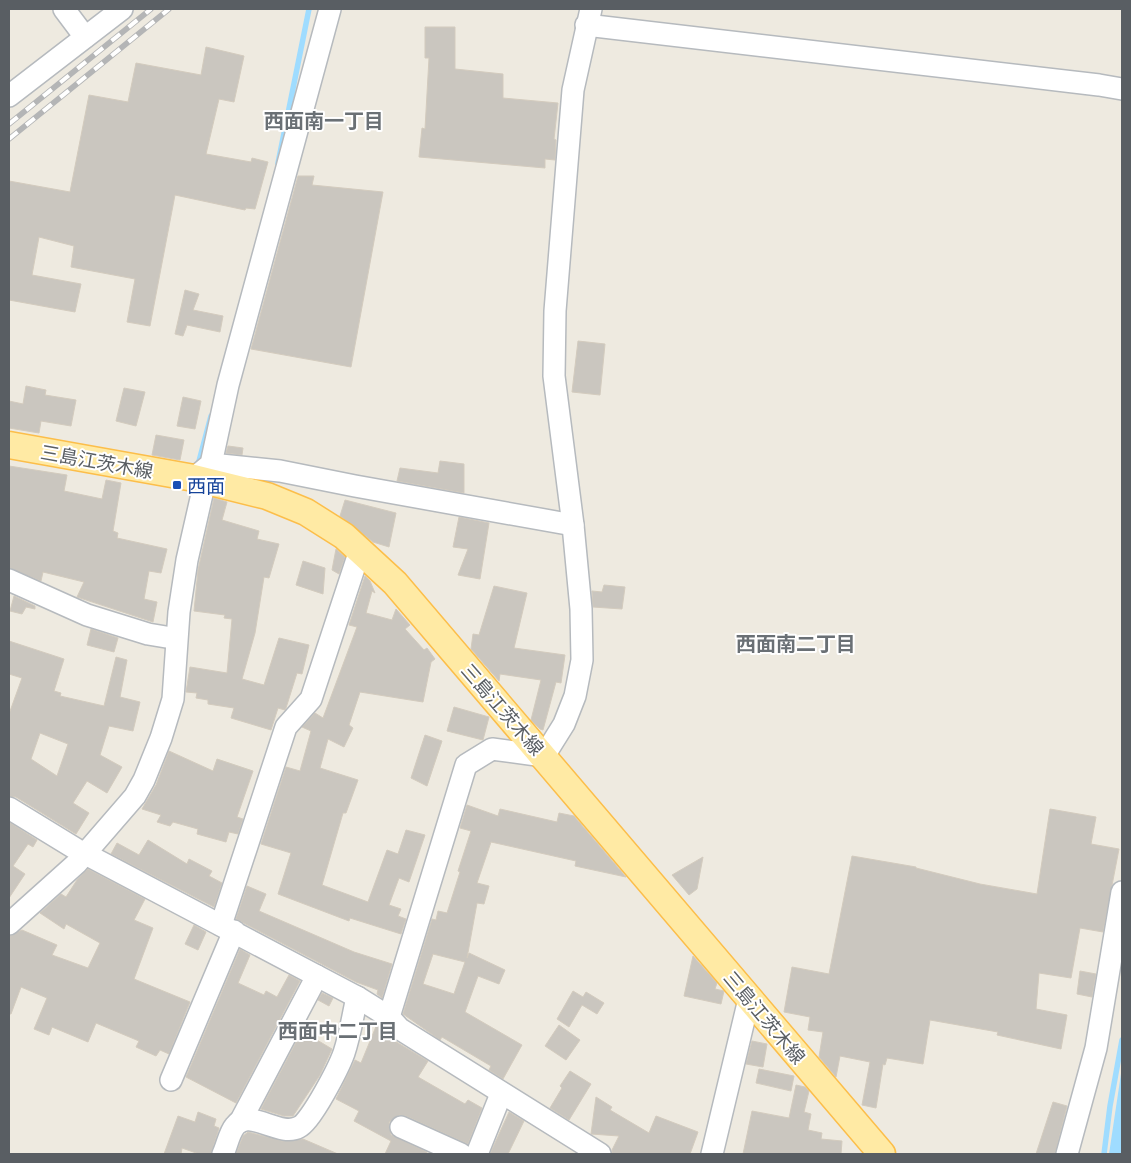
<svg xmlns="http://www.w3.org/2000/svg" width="1131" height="1163" font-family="Commissioner,'Noto Sans JP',sans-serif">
<rect width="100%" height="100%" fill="#eeeae0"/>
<path fill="#9fdcff" d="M1122,1067V1154H1109Z"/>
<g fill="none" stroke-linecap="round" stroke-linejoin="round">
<g stroke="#9fdcff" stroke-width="5.5">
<path d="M278,163L309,9"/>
<path d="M198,465L211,416"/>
<path d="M1104,1154L1110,1106L1122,1040"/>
</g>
</g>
<g fill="#cac6bf" stroke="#d3cbbe" fill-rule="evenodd">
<path d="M425,27H455V69L503,74V98L558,103L554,139L556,140L555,160L545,159V168L419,157L422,128L425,129L429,58H425Z"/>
<path d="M206,47L244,56L234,102L219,99L206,154L251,162L252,158L268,162L255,209L246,208L245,210L175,195L150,326L127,322L135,279L71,267L74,246L39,237L32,275L81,284L75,312L9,300V181L70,192L89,95L128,102L136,63L201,75Z"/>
<path d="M298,176H314L312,185L383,192L351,367L251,349Z"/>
<path d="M185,290L199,294L193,310L223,316L220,332L187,325L183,336L175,334Z"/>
<path d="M578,341L605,344L600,395L572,392Z"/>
<path d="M26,386L46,390L45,395L76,400L71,426L41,421L39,433L9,428V401L23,404Z"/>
<path d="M124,388L145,392L136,426L116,421Z"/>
<path d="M183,397L201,401L195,429L177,426Z"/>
<path d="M156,435L184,440L180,460L152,455Z"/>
<path d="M228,446L243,448L242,455L226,453Z"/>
<path d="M440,461L464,464V493L397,481L400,468L438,473Z"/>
<path d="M9,466L67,475L64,491L102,499L106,480L121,483L113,531L118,533L117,538L167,549L161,573L149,571L144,599L157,602L153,622L77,597L84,582L43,572L41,581L9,568Z"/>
<path d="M214,498L227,502L222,520L259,531L257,539L279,544L269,578L264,577L255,633L242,679L264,685L279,638L309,645L302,674L297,673L286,708L285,710L278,708L271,730L231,718L234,708L208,704V700L196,698L197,693L186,692L190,667L227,673L232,619L224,618L225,615L194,611L198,570Z"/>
<path d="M345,500L396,513L389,547L373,542L340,516Z"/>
<path d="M459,517L489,523L480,579L458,575L468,549L453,547Z"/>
<path d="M336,549L345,557L339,574L332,570Z"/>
<path d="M303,561L325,568L323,594L296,585Z"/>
<path d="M365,576L370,581L375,593L372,591L366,613L392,620L396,609L410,625L405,629L424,650L427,648L435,659L431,662L423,702L360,692L349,725L353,728L344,747L328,739L320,768L358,780L346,813H343L322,885L368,902L387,850L398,854L406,830L425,835L409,882L399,878L389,905L401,909L398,916L406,919L401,934L350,918L349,921L278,894L291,853L261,844L286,767L300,771L311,731L302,727L315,713L323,718L357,627L349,625Z"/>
<path d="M604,585L625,587L622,609L593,607L592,591L602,592Z"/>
<path d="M494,586L527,593L514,648L565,655L561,683L556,682L543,730L540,729L531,720L541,680L500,674L499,681L471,649L473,634L479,635Z"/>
<path d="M14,596L35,606V609L26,607L22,614L10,611Z"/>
<path d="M91,629L118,638L114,652L87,645Z"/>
<path d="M9,641L64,659L54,691L61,693L60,696L104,706L116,657L127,660L120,697L140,702L133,731L109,726L100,755L122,767L107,793L87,781L73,803L89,813L76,834L16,797L9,796V714L22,678L9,674ZM40,733L68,744L57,776L31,759Z"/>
<path d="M454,707L489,717L483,740L447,731Z"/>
<path d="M425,735L442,741L427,786L411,778Z"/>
<path d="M169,751L213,771L217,759L253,771L237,817L243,819L238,834L229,832L226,842L197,834L198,829L173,822L170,826L157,822L161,815L142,809L156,785Z"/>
<path d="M467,805L498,816L500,809L557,822L559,813L574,816L626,877L575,866L576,861L491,842L477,883L489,886L484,904L477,903L467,958L469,953L505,970L499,984L478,976L465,1012L522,1045L503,1079L489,1070L491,1066L442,1037L440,1040L403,1014L432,919L436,920L438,911L447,913L460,872L458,871L471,831L460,828ZM433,954L465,962L454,994L423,984Z"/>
<path d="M1050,809L1096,817L1091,844L1119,849L1103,932L1080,928L1071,978L1039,973L1036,1009L1067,1015L1061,1049L997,1035L998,1032L930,1020L923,1064L887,1058L885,1065L883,1064L876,1108L862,1105L870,1062L840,1056L836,1077L819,1057L823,1032L808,1030L810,1017L784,1012L792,967L829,974L852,856L916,867V868L980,884L1037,894Z"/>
<path d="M9,822L37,840L33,847L28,844L13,866L25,874L9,898Z"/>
<path d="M148,840L187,864L189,859L212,871L209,876L222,883L214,907L111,854L117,843L139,855Z"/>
<path d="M703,857L697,889L689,895L672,875Z"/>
<path d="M88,869L145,899L134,920L153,928L134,979L190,1002L169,1054L160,1050L156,1056L136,1047L139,1041L96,1023L88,1042L52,1027L49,1035L34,1029L47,998L21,987L11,1014H9V936L22,930L57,945L52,955L88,968L100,943L66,924L64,929L40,913L61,894L66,897L77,880Z"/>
<path d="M247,886L266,894L259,911L354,952L392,964L382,998L377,994L378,990L356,982L236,919Z"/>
<path d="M194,925L206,932L198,950L185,944Z"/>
<path d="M240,949L250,955L238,983L264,995L266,991L277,997L289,975L300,981L236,1103L186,1077Z"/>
<path d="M693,956L717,983L715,989L724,991L721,1004L684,996Z"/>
<path d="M1080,971L1096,974L1092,997L1077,994Z"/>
<path d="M573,991L583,997L586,992L604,1003L597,1014L582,1005L569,1027L557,1019Z"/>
<path d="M322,993L333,998L329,1006L318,1000Z"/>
<path d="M377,1024L393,1040L428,1061L418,1077L465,1104L468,1100L482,1108L468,1144L406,1116L399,1115L389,1122L391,1135L427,1152L426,1154H385L391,1141L354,1121L359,1111L336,1099L355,1060L361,1063Z"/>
<path d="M559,1025L580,1040L566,1060L545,1046Z"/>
<path d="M302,1031L332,1049L320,1075L293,1116H284L261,1109Z"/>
<path d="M752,1041L767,1044L763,1067L746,1064Z"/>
<path d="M759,1069L794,1076L791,1091L756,1083Z"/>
<path d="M570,1071L591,1084L569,1120L550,1108L562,1088L560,1086Z"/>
<path d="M796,1085L805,1087L809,1091L804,1112L811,1114L808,1130L822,1133L821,1139L842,1141L841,1154H743L752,1111L789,1118Z"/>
<path d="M596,1097L612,1107L610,1110L649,1133L656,1116L698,1132L690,1154H612V1150L619,1136L591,1134Z"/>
<path d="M1053,1102L1067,1106L1055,1154H1036Z"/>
<path d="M198,1112L216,1119L214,1126L219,1128L211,1154H199L182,1148L181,1154H164L178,1116L195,1122Z"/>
<path d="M509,1112L524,1121L508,1154H490Z"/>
<path d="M248,1132L282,1141L303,1139L338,1154H236L243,1136Z"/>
</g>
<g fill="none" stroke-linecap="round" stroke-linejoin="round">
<defs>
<g id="minor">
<path d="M64,9L85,37"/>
<path d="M586,25L1099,85L1122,89"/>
<path d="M9,96L122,9"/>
<path d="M211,464L280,471L355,486L573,525"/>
<path d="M194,478L211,464L228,385L330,9"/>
<path d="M9,580L87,615L148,634L166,637"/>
<path d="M9,808L76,849L357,997L389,1017L400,1029L600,1154"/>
<path d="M9,924L77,863L135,796L144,780L161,738L173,699L179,612L187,560L205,481"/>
<path d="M221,925L286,727L311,699L360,550"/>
<path d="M389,1017L466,765L492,749L544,756L564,724L575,696L582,660L581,609L573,525L554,376L555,311L573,90L591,9"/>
<path d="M171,1080L234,931"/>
<path d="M240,1122L317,976"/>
<path d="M401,1127L461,1154"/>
<path d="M223,1154C227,1146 229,1133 235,1126C249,1107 279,1138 299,1127C311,1122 339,1067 344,1053C350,1035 353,1015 357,997"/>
<path d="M477,1154L501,1094"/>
<path d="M712,1154L749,999"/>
<path d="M1067,1154L1096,1048L1122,892"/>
</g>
<path id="major" d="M9,445L194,478L267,496L306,512L344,536L395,583L882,1154"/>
</defs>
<use href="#minor" stroke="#b6babe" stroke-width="24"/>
<use href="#major" stroke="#fcbe4a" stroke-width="29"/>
<use href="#minor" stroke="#fff" stroke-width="21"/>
<use href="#major" stroke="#ffeaa4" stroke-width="26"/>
<defs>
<g id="rail">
<path d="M9,124L151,9"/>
<path d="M9,139L169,9"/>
</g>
</defs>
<use href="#rail" stroke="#b4b5b6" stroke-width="5.5"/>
<use href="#rail" stroke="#fff" stroke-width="4" stroke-dasharray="11" stroke-linecap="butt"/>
</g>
<rect fill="#1a4fb4" stroke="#fff" stroke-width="2" x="172" y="480" width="10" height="10" rx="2.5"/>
<g text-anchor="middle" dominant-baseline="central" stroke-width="4" stroke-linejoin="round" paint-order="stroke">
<g font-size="19" fill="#595e63" stroke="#fff">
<text transform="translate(97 461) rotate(10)">三島江茨木線</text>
<text transform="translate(503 709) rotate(49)">三島江茨木線</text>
<text transform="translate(765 1017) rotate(50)">三島江茨木線</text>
</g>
<g font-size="19" fill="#164399" stroke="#fff" text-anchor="start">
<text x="187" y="485">西面</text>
</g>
<g font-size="20" font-weight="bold" fill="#6a7075" stroke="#fff">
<text x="324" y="120">西面南一丁目</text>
<text x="796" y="643">西面南二丁目</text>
<text x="338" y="1030">西面中二丁目</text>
</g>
</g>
<rect width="1131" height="1163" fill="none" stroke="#595e63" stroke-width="20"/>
</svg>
